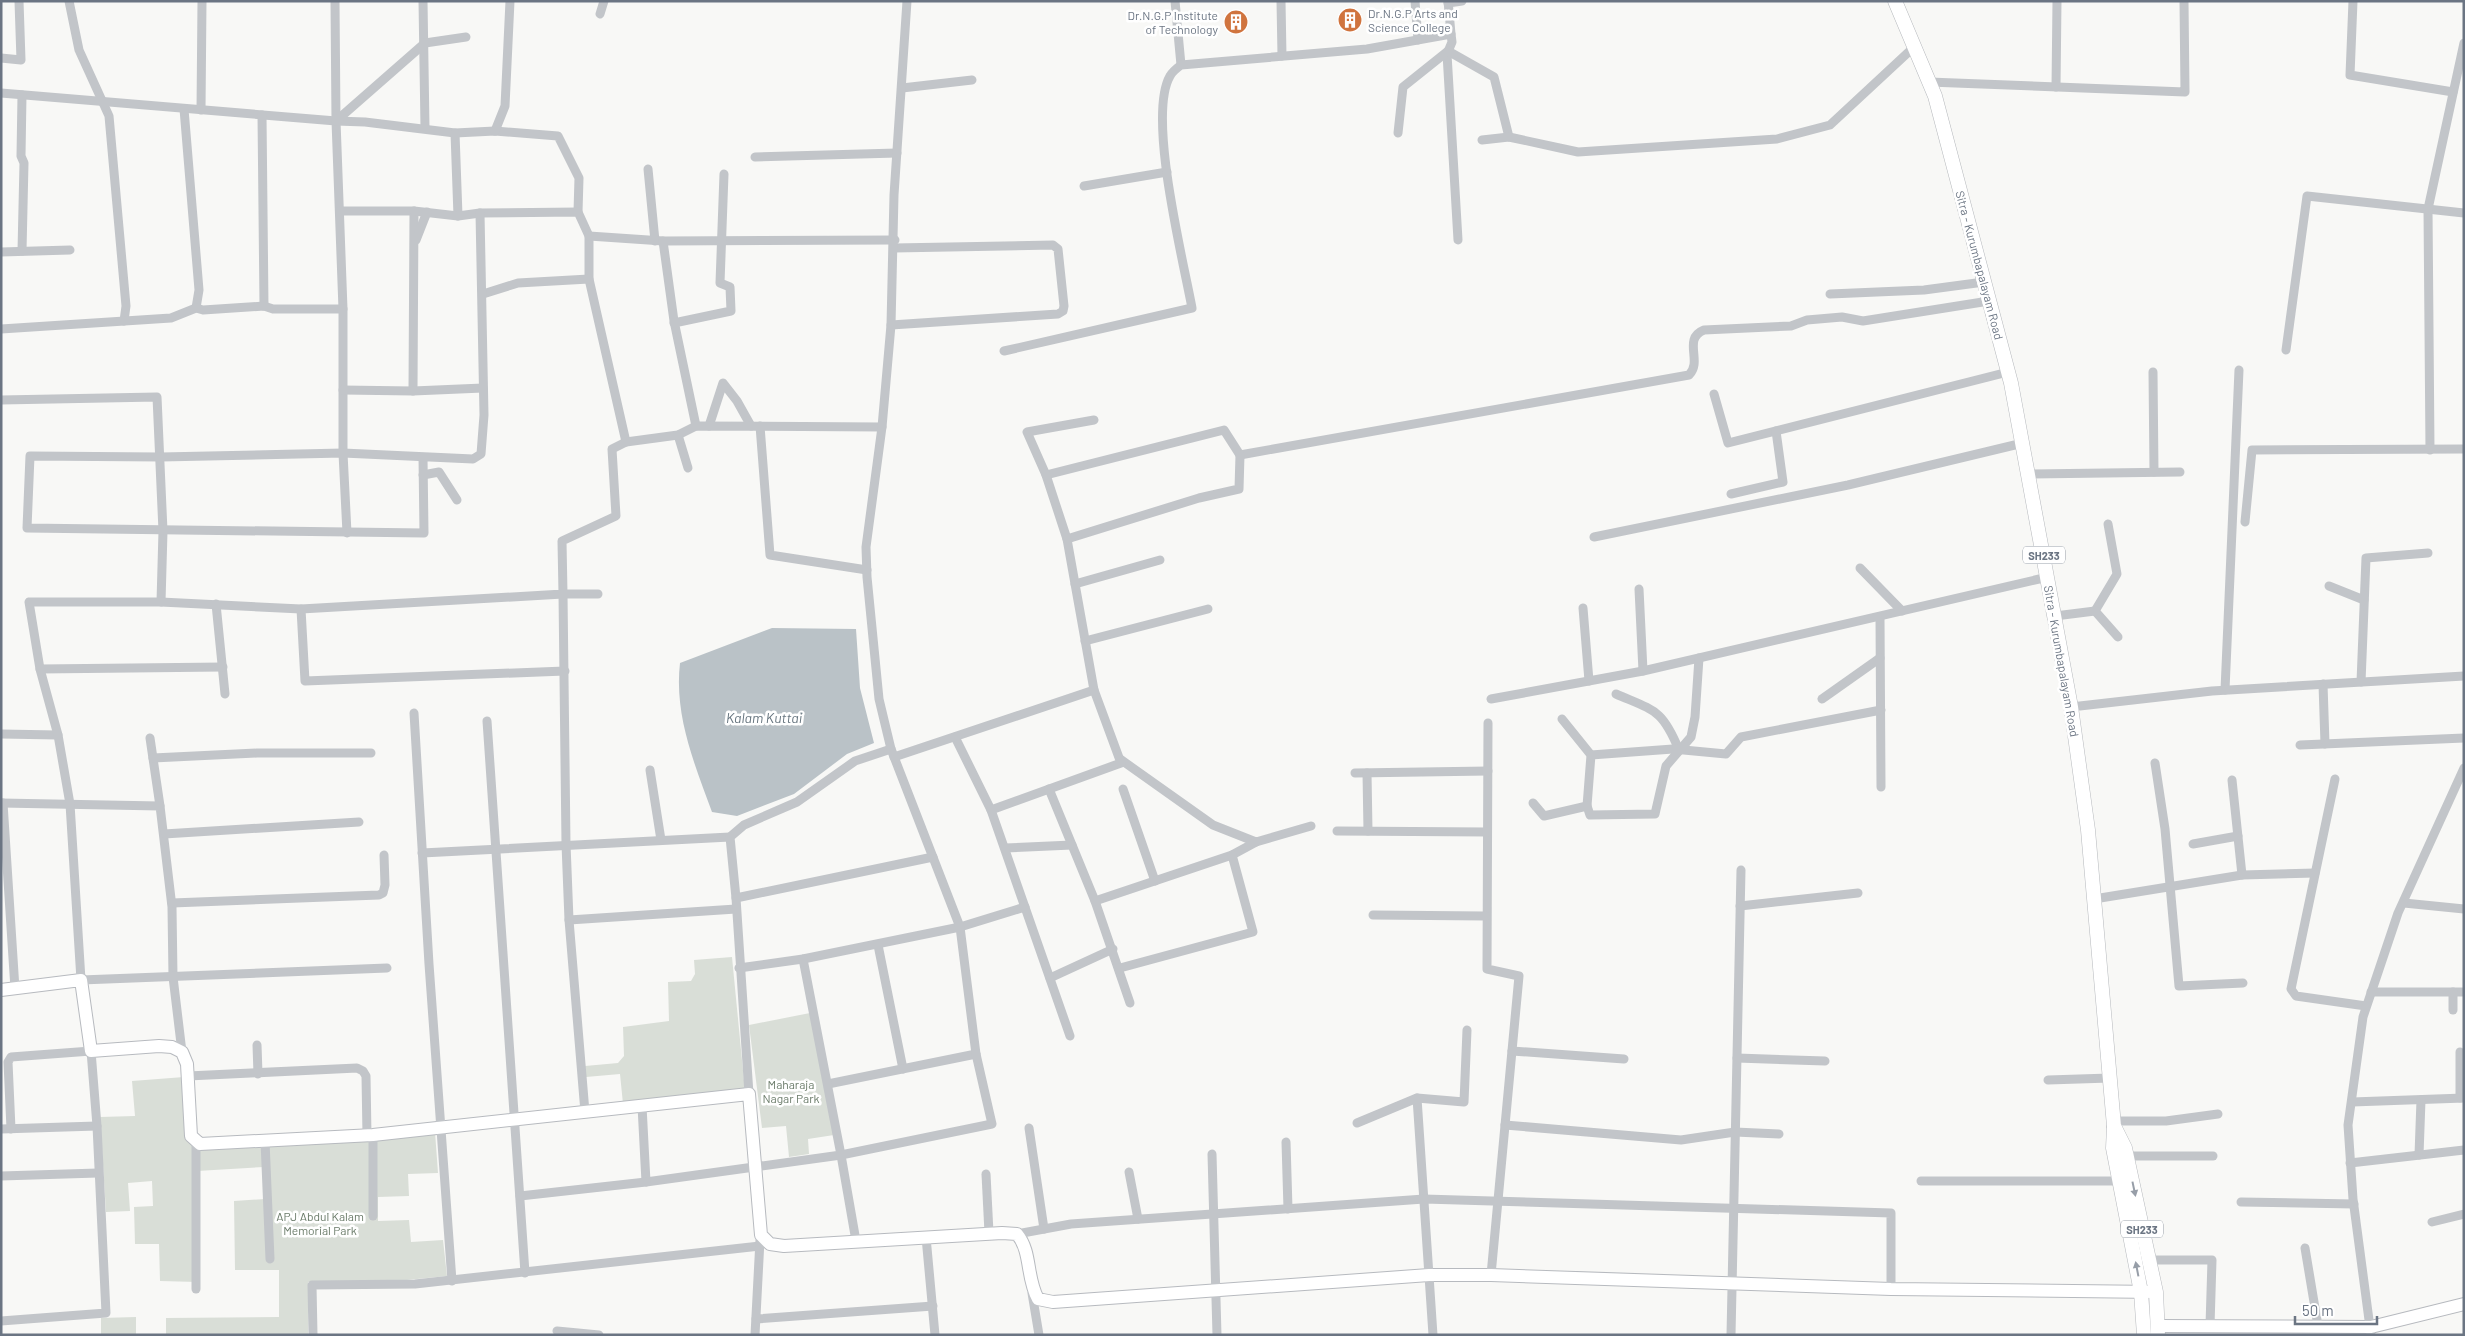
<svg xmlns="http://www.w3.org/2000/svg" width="2465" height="1336" font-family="Barlow,sans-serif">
<rect width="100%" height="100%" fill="#f8f8f6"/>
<g fill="#d9ded7">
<path d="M732,957L745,1091L623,1104L620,1074L586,1077L585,1066L618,1063L624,1056L623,1027L669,1021L668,982L691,981L695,974L694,960Z"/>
<path d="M810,1013L834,1135L808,1139L809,1154L789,1157L786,1126L762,1128L749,1025Z"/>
<path d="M184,1077L197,1148L435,1132L438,1173L408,1174L409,1196L378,1197V1221L409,1220L411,1242L443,1240L447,1276L407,1280L308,1282V1335H166V1318L279,1317V1270H235L234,1201L265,1199L264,1167L197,1171L198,1282L160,1281L159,1244H135L134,1207L153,1206L152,1181L128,1183L130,1211L106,1212L100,1117L135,1116L132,1081Z"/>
<path d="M136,1317V1335H101V1318Z"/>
</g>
<path fill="#bac2c7" d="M772,628L856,629L860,688L874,743L847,754L794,794L737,816L712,812C694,763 674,715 680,663Z"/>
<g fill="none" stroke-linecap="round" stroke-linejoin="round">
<defs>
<g id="secondary">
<path d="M1,990L81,980L91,1051L159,1046L172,1047L182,1052L187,1064L191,1136L200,1144L373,1135L749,1094L761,1235L770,1244L784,1246L1002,1233L1017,1234C1032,1252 1026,1278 1038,1299L1053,1302L1429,1275H1491L1891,1289L2156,1292"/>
<path d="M2158,1326L2371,1327L2464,1304"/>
</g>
<g id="primary">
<path d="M1895,1L1935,96L2011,383L2071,707L2088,830L2114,1126L2125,1148L2156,1292L2158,1335"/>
<path d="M2114,1127L2113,1148L2141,1292L2144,1335"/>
</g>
</defs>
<use href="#secondary" stroke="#b7babf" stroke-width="14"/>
<use href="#primary" stroke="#b6b9bd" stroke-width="15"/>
<g stroke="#c2c5c9" stroke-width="9">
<path d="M69,1L79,50L109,116L126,306L124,321"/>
<path d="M335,1L336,121"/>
<path d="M423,1L425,128"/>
<path d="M1175,1L1181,65"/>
<path d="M1281,1L1282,56"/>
<path d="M1415,1L1418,40"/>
<path d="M2353,1L2350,75L2453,92"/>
<path d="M1448,3L1462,1"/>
<path d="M600,14L604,1"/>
<path d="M1451,34L1452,42L1447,54L1458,240"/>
<path d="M1,58L21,60L19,1"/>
<path d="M1929,82L2185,92L2184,1"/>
<path d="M2056,87L2057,1"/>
<path d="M902,88L972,80"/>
<path d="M1,93L336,121L343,309V453L347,533"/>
<path d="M22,95L21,156L24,163L22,251"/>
<path d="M184,109L199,290L196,308"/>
<path d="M201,110L202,1"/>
<path d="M262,115L264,306"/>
<path d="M336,121L365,122L455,133L495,131L558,136L579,178L578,212"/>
<path d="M336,121L425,43L466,37"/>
<path d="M495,131L505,106L510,1"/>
<path d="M455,133L458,216"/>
<path d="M1398,133L1403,87L1448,51L1494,77L1509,137"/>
<path d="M1482,140L1509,137L1578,152L1777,139L1830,125L1914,47"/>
<path d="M755,157L897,153"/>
<path d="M648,169L655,241"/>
<path d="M1084,186L1167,172"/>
<path d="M340,211H414L413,391L343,390"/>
<path d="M414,211L458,216L480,213L578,212L589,236V279L626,442"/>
<path d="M589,236L663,241L895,240"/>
<path d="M416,240L427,212"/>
<path d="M663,241L674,321L696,426"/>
<path d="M1,252L70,250"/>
<path d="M483,294L518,283L589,279"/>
<path d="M1830,294L1924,290L1984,282"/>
<path d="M674,323L731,311L730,287L720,283L724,174"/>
<path d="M891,325L1058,314L1063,311L1064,306L1058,249L1053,245L894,248"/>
<path d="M1,329L171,318L196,308L203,310L264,306L273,309H343"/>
<path d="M2286,350L2307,196L2464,213"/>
<path d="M1004,351L1192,308C1183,259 1147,116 1170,76C1172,72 1177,68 1181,65L1367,49L1451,34L1448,1"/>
<path d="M2153,372L2154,472"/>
<path d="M413,391L483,388"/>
<path d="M1714,394L1728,443L2008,372"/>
<path d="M1,400L157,397L163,531L161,602"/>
<path d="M709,426L723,383L737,401L751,426"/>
<path d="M760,426L770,555L867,570"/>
<path d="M678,435L688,468"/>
<path d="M2430,450L2428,209L2464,43"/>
<path d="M423,457L424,533L27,528L30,456L161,457L343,453L473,459L481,454L484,415L480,213"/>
<path d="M2028,474L2180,472"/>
<path d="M423,475L439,472L457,500"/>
<path d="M1046,475L1224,430L1240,455L1689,375C1703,361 1682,339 1704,330L1791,326L1807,320L1842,317L1863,321L1989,301"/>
<path d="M1731,494L1783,482L1776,431"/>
<path d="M2245,522L2252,450L2464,449"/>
<path d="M2108,524L2117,574L2095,611L2118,637"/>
<path d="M1594,537L1848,485L2023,443"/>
<path d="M1067,539L1199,498L1239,489L1240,455"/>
<path d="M1860,568L1902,611"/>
<path d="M1075,584L1160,560"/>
<path d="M2329,586L2364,600"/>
<path d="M1639,589L1643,671"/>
<path d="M216,604L225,694"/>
<path d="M1583,608L1589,681"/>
<path d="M301,609L305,681L565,671"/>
<path d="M2055,616L2095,611"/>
<path d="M1880,617L1881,787"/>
<path d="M1085,641L1208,609"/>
<path d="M40,669L223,667"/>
<path d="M2361,682L2366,558L2428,553"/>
<path d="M2323,684L2325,744"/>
<path d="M2225,690L2239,370"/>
<path d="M1616,694C1655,711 1662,709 1679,750"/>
<path d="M1491,699L1643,671L2048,577"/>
<path d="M1822,699L1880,658"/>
<path d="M2071,707L2212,691L2464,676"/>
<path d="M414,713L429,964L452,1281"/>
<path d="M1562,719L1591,755L1587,806"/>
<path d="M487,721L525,1273"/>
<path d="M1488,723L1487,969L1519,976L1491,1275"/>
<path d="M1,734L58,735"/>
<path d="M955,737L991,810"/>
<path d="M150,738L160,806"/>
<path d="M2300,745L2464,738"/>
<path d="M1591,755L1673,749L1726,754L1741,737L1881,710"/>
<path d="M894,757L1094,690"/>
<path d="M153,758L257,753H371"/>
<path d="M1120,759L1213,825L1256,842L1311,826"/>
<path d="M2155,763L2165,829L2179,986L2243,983"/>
<path d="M650,770L661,840"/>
<path d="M1355,773L1488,771"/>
<path d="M1367,773L1368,831"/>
<path d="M2335,779L2291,989L2296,996L2366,1006"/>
<path d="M2232,780L2242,875"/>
<path d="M1049,789L1095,901L1130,1003"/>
<path d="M1123,789L1155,881"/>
<path d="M1,803L160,806L172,907L173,977L182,1052"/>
<path d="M3,803L15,989"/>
<path d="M1533,803L1544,816L1587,806L1590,815L1655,814L1666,766L1691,737L1695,717L1699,658"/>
<path d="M1337,831L1487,832"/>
<path d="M164,834L359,822"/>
<path d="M2193,844L2238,836"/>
<path d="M1005,848L1072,845"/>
<path d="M422,853L730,837"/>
<path d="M736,898L730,837L744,825L797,802L855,761L891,749"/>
<path d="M2094,899L2242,875L2315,873"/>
<path d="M1095,901L1232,855L1256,842"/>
<path d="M172,903L379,895L383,893L385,885L384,855"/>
<path d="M2404,903L2464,909"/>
<path d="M1740,906L1858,893"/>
<path d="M1373,915L1485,916"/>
<path d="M569,920L736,909"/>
<path d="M878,945L903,1069"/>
<path d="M387,968L81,980L70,804L58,735L40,669L29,602H161L301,609L563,594L562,541L616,516L612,449L626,442L678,435L696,426L882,427"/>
<path d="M739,968L803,959L960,927L1025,907"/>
<path d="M1120,968L1253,932L1232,855"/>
<path d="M1050,978L1113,949"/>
<path d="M2371,992H2464"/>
<path d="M2453,992V1010"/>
<path d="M1070,1036L991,810L1121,763L1094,690L1067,539L1046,475L1027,432L1094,420"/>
<path d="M257,1045L258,1074"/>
<path d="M1512,1051L1624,1059"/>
<path d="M2460,1052V1098"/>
<path d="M1737,1058L1825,1061"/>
<path d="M188,1076L357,1068L363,1071L366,1076L367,1136"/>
<path d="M2048,1080L2110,1078"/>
<path d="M828,1084L976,1054"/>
<path d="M749,1094L736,898L933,857"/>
<path d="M1417,1098L1433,1335"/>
<path d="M2352,1102L2464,1098"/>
<path d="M642,1106L646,1182L841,1155L803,959"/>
<path d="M585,1112L569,920L566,844L563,594H598"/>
<path d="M2114,1121H2166L2218,1114"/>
<path d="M1357,1123L1417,1098L1464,1102L1467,1030"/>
<path d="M1505,1125L1681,1140L1735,1132L1779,1134"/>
<path d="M1029,1128L1044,1229"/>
<path d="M1,1129L97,1126"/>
<path d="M373,1135V1216"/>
<path d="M265,1141L270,1259"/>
<path d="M1286,1142L1288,1209"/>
<path d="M1212,1154L1217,1335"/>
<path d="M2419,1155L2421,1100"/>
<path d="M2127,1156H2213"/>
<path d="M2350,1163L2464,1150"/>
<path d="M1129,1172L1138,1219"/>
<path d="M986,1174L989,1233"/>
<path d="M1,1176L98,1173"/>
<path d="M1921,1181H2119"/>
<path d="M520,1196L646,1182"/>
<path d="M2241,1202L2354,1204"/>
<path d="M2432,1222L2464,1214"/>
<path d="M1017,1234L1071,1224L1424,1199L1891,1213V1289"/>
<path d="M926,1237L935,1335"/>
<path d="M856,1241L841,1155L992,1124L976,1054L960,927L891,749L879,699L867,577L866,547L882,427L891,325L894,195L907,1"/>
<path d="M2305,1248L2318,1326"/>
<path d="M2149,1260H2212L2210,1326"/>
<path d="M196,1289V1141"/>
<path d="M1032,1293L1039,1335"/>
<path d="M756,1319L933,1306"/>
<path d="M1,1321L106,1313L97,1126L91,1051L11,1057L8,1062L11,1129"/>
<path d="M557,1331L599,1335"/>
<path d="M313,1335L312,1285L415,1284L760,1246"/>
<path d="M755,1335L760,1240"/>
<path d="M1731,1335L1741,870"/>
<path d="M2371,1335L2353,1199L2348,1125L2363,1017L2398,913L2464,768"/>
</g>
<use href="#secondary" stroke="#fff" stroke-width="12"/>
<use href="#primary" stroke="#fff" stroke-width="14"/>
</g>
<defs><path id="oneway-solid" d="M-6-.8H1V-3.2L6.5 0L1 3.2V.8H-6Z" transform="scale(1.25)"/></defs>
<g fill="#979ea8">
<use href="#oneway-solid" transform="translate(2134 1189) rotate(78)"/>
<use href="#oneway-solid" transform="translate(2137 1269) rotate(-101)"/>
</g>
<defs>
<symbol id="building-disc" viewBox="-11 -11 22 22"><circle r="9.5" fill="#d0743e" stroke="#fff"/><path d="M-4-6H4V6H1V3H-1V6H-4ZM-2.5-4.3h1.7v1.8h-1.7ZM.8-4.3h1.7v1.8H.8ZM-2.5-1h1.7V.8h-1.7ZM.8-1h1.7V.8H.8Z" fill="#fff"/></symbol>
</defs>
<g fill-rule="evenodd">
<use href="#building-disc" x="1336" y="6" width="28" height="28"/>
<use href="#building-disc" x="1222" y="8" width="28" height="28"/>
</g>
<g text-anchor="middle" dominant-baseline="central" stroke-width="5" stroke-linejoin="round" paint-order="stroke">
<g fill="#fff" stroke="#979ea8" stroke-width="1">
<rect x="2023" y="546.5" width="42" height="17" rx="4"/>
<rect x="2121" y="1220.5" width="42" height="17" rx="4"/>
</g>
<g font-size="11" font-weight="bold" fill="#6b7583">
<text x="2044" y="555">SH233</text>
<text x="2142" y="1229">SH233</text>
</g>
<g font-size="12" fill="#6b7583" stroke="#fff" text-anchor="start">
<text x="1368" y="13">Dr.N.G.P Arts and<tspan x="1368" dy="14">Science College</tspan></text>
<text x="1218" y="15" text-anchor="end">Dr.N.G.P Institute<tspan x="1218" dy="14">of Technology</tspan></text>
</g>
<g font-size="12" fill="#6b7583" stroke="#fff">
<text transform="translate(1980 265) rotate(75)">Sitra - Kurumbapalayam Road</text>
<text transform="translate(2062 661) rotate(80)">Sitra - Kurumbapalayam Road</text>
</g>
<g font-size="12" fill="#6a7b69" stroke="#fff">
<text x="791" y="1084">Maharaja<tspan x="791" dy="14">Nagar Park</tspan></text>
<text x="320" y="1216">APJ Abdul Kalam<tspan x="320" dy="14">Memorial Park</tspan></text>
</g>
<g font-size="14" font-style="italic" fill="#67757f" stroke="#fff">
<text x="764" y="717">Kalam Kuttai</text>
</g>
</g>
<rect width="2465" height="1336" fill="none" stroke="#6b7583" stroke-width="5"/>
<path d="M2295 1316v8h82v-8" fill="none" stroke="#6b7583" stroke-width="2.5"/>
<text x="2302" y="1316" font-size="15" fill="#6b7583" stroke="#ffffff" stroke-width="4" paint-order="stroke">50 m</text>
</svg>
